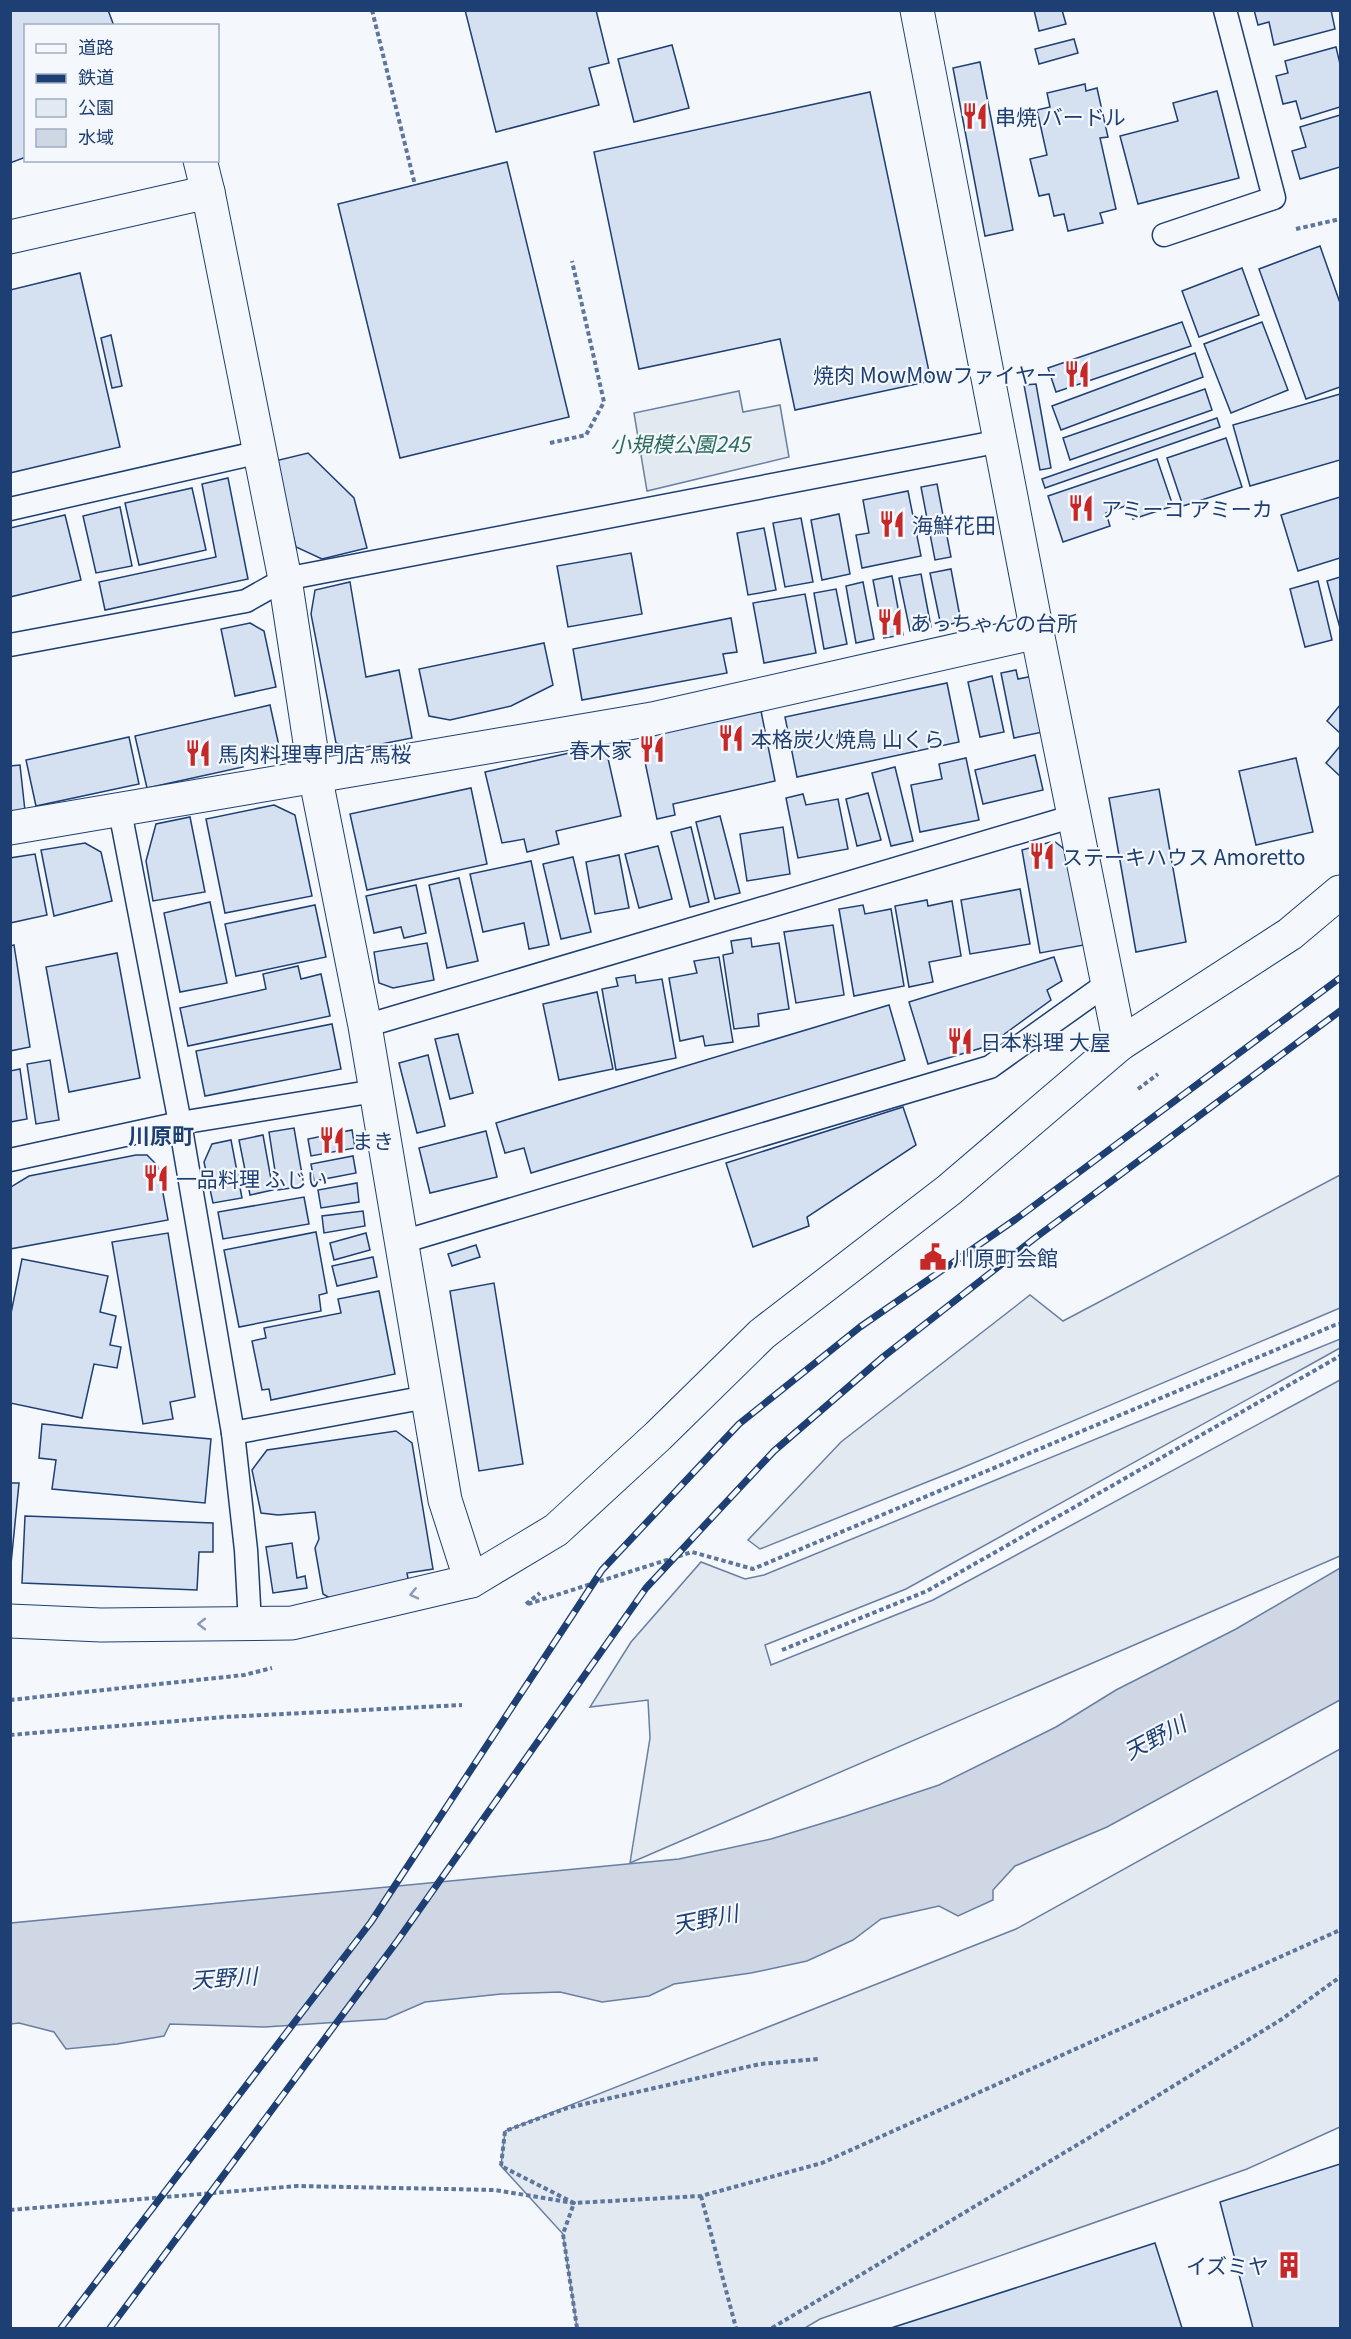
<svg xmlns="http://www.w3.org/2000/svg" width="1351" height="2339" font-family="Georgia,'Noto Sans JP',serif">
<rect width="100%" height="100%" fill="#f4f7fb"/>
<g fill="#e3e9f0" stroke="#687fa3" stroke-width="1.5">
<path d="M739,391L743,412L780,405L789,457L647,491L634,413Z"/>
<path d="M1340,1175V1308L957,1470L760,1549L748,1540L841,1442L1030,1295L1063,1321Z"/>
<path d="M1340,1339V1348L906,1589L765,1645L771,1665L933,1600L1340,1380V1556L630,1863L650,1738L648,1700L590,1707L631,1642L701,1562L745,1579L764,1575Z"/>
<path d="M1340,1749V2127L1247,2169L820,2319L805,2328H577L563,2234L501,2166L505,2131L1016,1929Z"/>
</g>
<path fill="#cfd7e4" stroke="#687fa3" stroke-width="1.5" d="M1340,1568V1700L1107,1827L1015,1866L993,1890V1900L958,1916L939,1906L881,1919L853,1940L807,1961L751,1973L674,1984L649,1996L602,2002L560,1992L501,1994L425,2002L386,2019L265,2027L170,2024L164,2036L117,2044L66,2049L54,2032L19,2023L11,2024V1923L679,1859L771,1839L846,1816L939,1785L1056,1727L1116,1690L1236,1629Z"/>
<g fill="#d5e0f0" stroke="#1d3f73" stroke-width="1.5">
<path d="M10,10H108L114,26H26V157L10,163Z"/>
<path d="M465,10H596L609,63L589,68L599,105L496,132Z"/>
<path d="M1034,10H1062L1066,24L1039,31Z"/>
<path d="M1254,10H1331L1335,29L1274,45L1269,22L1258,25Z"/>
<path d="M1074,39L1078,53L1039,64L1035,49Z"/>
<path d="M672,45L689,108L634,122L618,59Z"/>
<path d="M1336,47L1340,64V107L1301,119L1296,101L1283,104L1276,76L1288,73L1285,61Z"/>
<path d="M980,62L1013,230L985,236L953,68Z"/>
<path d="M1085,84L1086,91L1097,88L1108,137L1100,138L1116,209L1100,213L1103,223L1068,231L1064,214L1054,216L1049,194L1039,196L1030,159L1047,155L1037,110L1050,107L1047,93Z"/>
<path d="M1217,91L1239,178L1138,204L1120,136L1178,121L1173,103Z"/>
<path d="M870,92L931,381L795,410L780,339L639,369L594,152Z"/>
<path d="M1340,115V167L1300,179L1292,151L1306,147L1300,127Z"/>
<path d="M507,162L569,417L400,458L338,204Z"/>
<path d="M1320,246L1340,303V387L1306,399L1259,269Z"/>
<path d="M1242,268L1259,315L1199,337L1182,291Z"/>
<path d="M80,273L120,447L10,473V290Z"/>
<path d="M1182,322L1191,346L1056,392L1048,368Z"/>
<path d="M1262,322L1288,390L1231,413L1204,344Z"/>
<path d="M111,335L122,386L112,388L101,338Z"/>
<path d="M1195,353L1203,377L1061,430L1052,406Z"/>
<path d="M1036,384L1051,468L1040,470L1024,385Z"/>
<path d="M1205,389L1212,410L1070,460L1063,438Z"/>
<path d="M1340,394V460L1250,486L1233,425Z"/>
<path d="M1217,418L1220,427L1045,488L1042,479Z"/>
<path d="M1226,438L1242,487L1183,506L1167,458Z"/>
<path d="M308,453L354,498L367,548L322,559L296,547L275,461Z"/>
<path d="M1157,459L1173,506L1133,519L1128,505L1106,513L1110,526L1063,542L1048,496Z"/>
<path d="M228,478L248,579L105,610L99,582L216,557L202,484Z"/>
<path d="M937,484L951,557L935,560L921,487Z"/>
<path d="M192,488L206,550L139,565L125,503Z"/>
<path d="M908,491L921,556L862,568L856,535L869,533L863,500Z"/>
<path d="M1340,497V558L1298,571L1281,515Z"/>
<path d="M120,507L132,566L96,573L83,516Z"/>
<path d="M839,514L850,574L822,580L811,520Z"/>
<path d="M65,515L81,580L10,597V528Z"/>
<path d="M801,518L813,582L785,587L773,523Z"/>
<path d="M764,528L776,590L748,595L737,533Z"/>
<path d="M631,553L642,614L568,627L557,566Z"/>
<path d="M951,569L961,622L941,626L930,573Z"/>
<path d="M921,574L931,627L910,631L899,578Z"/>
<path d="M892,576L903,635L884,638L873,580Z"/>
<path d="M1340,577V628L1327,581Z"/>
<path d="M1318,581L1332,640L1305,647L1290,589Z"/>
<path d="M350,582L366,677L399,670L412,738L356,749L336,743L311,614L315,590Z"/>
<path d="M863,582L874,639L856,643L846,586Z"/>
<path d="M836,589L847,644L824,649L814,593Z"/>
<path d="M805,594L816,653L764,663L753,603Z"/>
<path d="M731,618L737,652L723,654L727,673L582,700L573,649Z"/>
<path d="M250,623L264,631L276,687L235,696L221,629Z"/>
<path d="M544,643L553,685L511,706L450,720L429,716L419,669Z"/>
<path d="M1016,670L1018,679L1033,676L1043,732L1014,738L1001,673Z"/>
<path d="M992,676L1004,732L980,737L968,682Z"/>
<path d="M947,683L959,742L797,777L785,717Z"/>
<path d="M270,705L279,746L241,755L243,767L147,788L135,736Z"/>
<path d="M1340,705V733L1327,721Z"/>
<path d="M761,711L775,781L673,804L675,815L657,819L640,738Z"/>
<path d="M129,737L139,784L36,806L26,760Z"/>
<path d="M605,745L621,816L556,831L559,844L527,852L524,839L502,843L485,772Z"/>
<path d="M1340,746V776L1326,763Z"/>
<path d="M1035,755L1043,790L983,804L975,770Z"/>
<path d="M966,758L979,820L920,832L911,785L942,779L939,764Z"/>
<path d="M1296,758L1313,832L1256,845L1239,771Z"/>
<path d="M20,765L25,811L10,813V766Z"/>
<path d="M895,767L913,841L891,846L872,773Z"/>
<path d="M471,788L487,864L367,890L350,814Z"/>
<path d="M1159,789L1186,942L1136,952L1109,798Z"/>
<path d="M868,793L881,840L857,846L846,799Z"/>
<path d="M803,794L806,805L838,799L848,849L798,858L786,798Z"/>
<path d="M274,805L295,815L312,896L225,913L206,819Z"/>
<path d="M720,816L740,893L715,899L696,822Z"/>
<path d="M190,817L205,892L153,901L146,861L156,824Z"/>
<path d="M691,827L709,902L690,907L671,832Z"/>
<path d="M783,827L790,874L747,881L740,834Z"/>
<path d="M1054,841L1068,852L1084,945L1040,953L1022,850Z"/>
<path d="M85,843L101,852L112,901L54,916L41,850Z"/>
<path d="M658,846L672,899L639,908L625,854Z"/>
<path d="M35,854L47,915L10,923V858Z"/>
<path d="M619,855L629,908L595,914L586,862Z"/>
<path d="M573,857L591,932L561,939L543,864Z"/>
<path d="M531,861L549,945L529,949L524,923L483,932L470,874Z"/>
<path d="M459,878L478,961L447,968L429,885Z"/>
<path d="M416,885L426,933L404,938L401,927L374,933L366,896Z"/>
<path d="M1020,889L1030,944L970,954L961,900Z"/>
<path d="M927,900L928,906L952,901L961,956L929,962L933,982L909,987L895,906Z"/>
<path d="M210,902L227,983L180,992L164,913Z"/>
<path d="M315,905L326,957L236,976L225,924Z"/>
<path d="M863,905L865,914L891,909L904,986L854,996L839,909Z"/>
<path d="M833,925L844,995L796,1003L784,932Z"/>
<path d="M751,938L752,947L779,943L789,1009L758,1014L759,1026L734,1029L723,955L733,953L731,941Z"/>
<path d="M427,943L434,980L393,988L379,983L374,952Z"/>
<path d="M14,945L30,1047L10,1051V946Z"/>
<path d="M117,953L140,1078L69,1092L46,967Z"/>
<path d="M719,957L733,1042L705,1046L703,1036L680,1041L669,978L697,973L694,961Z"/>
<path d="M1054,957L1062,981L1047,990L1051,1000L988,1046L928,1064L909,1002Z"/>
<path d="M298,966L301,979L321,974L330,1016L188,1046L180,1008L266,989L263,974Z"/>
<path d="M635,975L636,983L662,979L676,1058L616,1070L602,989L618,986L616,978Z"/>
<path d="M597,992L613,1069L559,1080L543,1004Z"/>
<path d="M889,1005L905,1060L531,1173L524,1148L505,1153L496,1123Z"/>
<path d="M332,1024L341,1069L205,1096L196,1051Z"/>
<path d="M458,1034L473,1093L450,1099L435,1039Z"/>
<path d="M428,1055L445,1126L417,1133L399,1063Z"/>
<path d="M50,1060L59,1120L36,1124L27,1064Z"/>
<path d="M20,1069L27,1119L10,1122V1071Z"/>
<path d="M903,1107L916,1145L807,1217L809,1226L753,1247L726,1163Z"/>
<path d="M294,1128L304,1186L278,1190L269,1132Z"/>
<path d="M352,1130L355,1148L311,1156L308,1139Z"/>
<path d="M486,1131L497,1177L430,1193L419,1148Z"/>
<path d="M263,1135L273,1190L250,1195L239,1140Z"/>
<path d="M231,1140L242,1198L213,1203L204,1162L212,1144Z"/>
<path d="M136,1155H147L158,1166L168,1220L10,1249V1188L14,1185L29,1176Z"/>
<path d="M353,1156L356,1173L314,1181L311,1164Z"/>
<path d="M357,1183L359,1202L321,1208L318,1190Z"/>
<path d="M304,1197L309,1224L223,1239L218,1212Z"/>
<path d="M363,1211L365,1226L324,1233L322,1216Z"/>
<path d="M316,1232L327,1293L319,1295L321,1311L239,1327L224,1250Z"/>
<path d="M168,1233L195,1397L170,1402L173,1419L143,1424L112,1242Z"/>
<path d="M366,1233L370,1250L334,1260L330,1243Z"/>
<path d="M476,1245L480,1257L452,1266L448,1254Z"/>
<path d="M373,1257L377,1277L337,1286L332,1266Z"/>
<path d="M22,1259L108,1276L100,1312L116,1316L110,1345L121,1347L117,1368L94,1364L82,1418L10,1403V1318Z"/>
<path d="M494,1283L523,1464L479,1471L450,1291Z"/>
<path d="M379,1291L395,1374L271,1400L269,1389L262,1390L252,1341L266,1338L264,1328L341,1313L338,1299Z"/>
<path d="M42,1424L211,1439L205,1503L52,1489L56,1460L39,1458Z"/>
<path d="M396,1431L412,1443L433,1569L407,1573L409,1584L335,1601L323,1594L315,1548L319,1539L315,1512L278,1515L261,1513L252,1470L267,1450Z"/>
<path d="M10,1483H19L10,1574Z"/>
<path d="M25,1516L213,1523V1552H199L197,1590L22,1583Z"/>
<path d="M292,1543L297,1578L305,1576L307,1588L273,1593L266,1547Z"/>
<path d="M1340,2164V2328H1253L1220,2202Z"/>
<path d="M1155,2243L1182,2328H891Z"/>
</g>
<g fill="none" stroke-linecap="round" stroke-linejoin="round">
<defs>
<g id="lane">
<path d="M1164,235L1274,198L1225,10"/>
<path d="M10,509L260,452"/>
<path d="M10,645L246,601L285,579L1001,441"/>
<path d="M120,811L180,1123L233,1433"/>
<path d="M365,1026L1074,816"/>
<path d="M10,1160L180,1123L375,1091"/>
<path d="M402,1242L990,1067L1108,983"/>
<path d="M250,1624L246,1550L233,1433L427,1397"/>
</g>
<g id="street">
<path d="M917,10L1037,632L1120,1044"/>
<path d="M200,160L208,192"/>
<path d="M10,237L208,192L285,579L315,775L365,1026L445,1500L471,1581L292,1623L101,1625L10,1621"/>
<path d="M10,828L652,719L1037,632"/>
</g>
<path id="secondary" d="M471,1581L556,1530L658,1436L762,1334L949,1190L1120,1044L1290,934L1340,892"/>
</defs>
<use href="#lane" stroke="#1d3f73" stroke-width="25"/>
<use href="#street" stroke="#1d3f73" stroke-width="35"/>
<use href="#secondary" stroke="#1d3f73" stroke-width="35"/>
<g stroke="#5e769c" stroke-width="4" stroke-dasharray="4.5 3" stroke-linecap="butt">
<path d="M372,10L415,185"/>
<path d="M1296,229L1340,219"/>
<path d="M550,443L586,435L604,402L572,261"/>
<path d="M1138,1089L1158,1074"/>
<path d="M526,1604L540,1593"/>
<path d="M528,1604L692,1552L753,1569L1335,1325L1340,1324"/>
<path d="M782,1650L927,1591L1340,1356"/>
<path d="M10,1700L244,1675L272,1668"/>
<path d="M10,1735L224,1717L462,1705"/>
<path d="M701,2196L736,2328"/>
<path d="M10,2210L297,2186L495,2190L574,2203L701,2196L822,2163L1340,1930"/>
<path d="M577,2328L563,2234L574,2203L501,2166L505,2131L567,2108L760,2064L818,2059"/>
<path d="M772,2328L1102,2130L1282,2019L1340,1977"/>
</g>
<use href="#lane" stroke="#f4f7fb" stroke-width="22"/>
<use href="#street" stroke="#f4f7fb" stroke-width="33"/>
<use href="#secondary" stroke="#f4f7fb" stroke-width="33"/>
<defs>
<g id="rail">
<path d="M61,2328L371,1922L602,1570L739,1424L860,1327L1016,1219L1340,978"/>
<path d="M110,2328L398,1940L646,1588L774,1451L883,1357L1035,1238L1340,1011"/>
</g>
</defs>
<use href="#rail" stroke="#1d3f73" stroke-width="7"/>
<use href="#rail" stroke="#f4f7fb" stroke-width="4.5" stroke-dasharray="14" stroke-linecap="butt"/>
</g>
<defs><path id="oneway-chevron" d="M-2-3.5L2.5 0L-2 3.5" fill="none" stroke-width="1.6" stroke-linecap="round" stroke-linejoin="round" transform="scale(1.5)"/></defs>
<g stroke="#889bb7">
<use href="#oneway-chevron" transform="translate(414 1594) rotate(167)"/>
<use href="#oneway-chevron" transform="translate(202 1624) rotate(180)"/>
</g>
<defs>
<symbol id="restaurant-bare" viewBox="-9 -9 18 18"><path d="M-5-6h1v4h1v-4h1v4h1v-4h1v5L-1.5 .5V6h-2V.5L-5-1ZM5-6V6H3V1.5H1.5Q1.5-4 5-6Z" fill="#c62828" stroke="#f4f7fb" stroke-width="2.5" paint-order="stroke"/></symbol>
<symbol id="civic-bare" viewBox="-9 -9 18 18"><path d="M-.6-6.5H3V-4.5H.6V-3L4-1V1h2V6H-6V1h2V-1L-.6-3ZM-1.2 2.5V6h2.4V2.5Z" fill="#c62828" stroke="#f4f7fb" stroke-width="2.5" paint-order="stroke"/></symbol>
<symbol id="building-bare" viewBox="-9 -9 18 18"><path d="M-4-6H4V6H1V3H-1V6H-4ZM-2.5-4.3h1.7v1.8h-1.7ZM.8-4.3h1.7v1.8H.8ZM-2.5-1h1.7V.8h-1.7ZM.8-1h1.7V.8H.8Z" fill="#c62828" stroke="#f4f7fb" stroke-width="2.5" paint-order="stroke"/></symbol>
</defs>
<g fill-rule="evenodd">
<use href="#restaurant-bare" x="956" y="97" width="38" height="38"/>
<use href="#restaurant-bare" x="1058" y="355" width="38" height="38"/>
<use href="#restaurant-bare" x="1062" y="489" width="38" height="38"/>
<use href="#restaurant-bare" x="873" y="505" width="38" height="38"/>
<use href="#restaurant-bare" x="871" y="603" width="38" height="38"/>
<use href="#restaurant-bare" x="712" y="719" width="38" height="38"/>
<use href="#restaurant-bare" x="633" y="730" width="38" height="38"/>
<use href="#restaurant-bare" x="179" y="734" width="38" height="38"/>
<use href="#restaurant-bare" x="1023" y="837" width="38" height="38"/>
<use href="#restaurant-bare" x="941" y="1022" width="38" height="38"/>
<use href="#restaurant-bare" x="313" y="1121" width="38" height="38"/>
<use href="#restaurant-bare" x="137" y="1159" width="38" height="38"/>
<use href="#civic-bare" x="914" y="1238" width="38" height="38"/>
<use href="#building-bare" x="1270" y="2246" width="38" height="38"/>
</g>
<g text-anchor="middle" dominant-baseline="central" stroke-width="4.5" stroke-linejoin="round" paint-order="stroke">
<g font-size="21" fill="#1d3f73" stroke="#f4f7fb" text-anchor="start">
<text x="995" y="116">串焼 バードル</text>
<text x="1057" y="374" text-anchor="end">焼肉 MowMowファイヤー</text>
<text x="1101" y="508">アミーコ アミーカ</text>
<text x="912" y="524">海鮮花田</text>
<text x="910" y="622">あっちゃんの台所</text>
<text x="751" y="738">本格炭火焼鳥 山くら</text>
<text x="632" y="749" text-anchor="end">春木家</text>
<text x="218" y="753">馬肉料理専門店 馬桜</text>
<text x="1062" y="856">ステーキハウス Amoretto</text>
<text x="980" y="1041">日本料理 大屋</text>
<text x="352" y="1140">まき</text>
<text x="176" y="1178">一品料理 ふじい</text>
<text x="953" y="1257">川原町会館</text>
<text x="1269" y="2265" text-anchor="end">イズミヤ</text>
</g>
<g font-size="21" font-style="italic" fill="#2c6c60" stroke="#f4f7fb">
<text x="680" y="443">小規模公園245</text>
</g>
<g font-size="22" font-weight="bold" fill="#1d3f73" stroke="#f4f7fb">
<text x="161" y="1134">川原町</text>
</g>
<g font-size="22" font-style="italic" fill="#1d3f73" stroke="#f4f7fb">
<text transform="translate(1154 1736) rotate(-28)">天野川</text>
<text transform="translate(705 1917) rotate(-11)">天野川</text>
<text transform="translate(224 1976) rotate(-4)">天野川</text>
</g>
</g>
<rect width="1351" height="2339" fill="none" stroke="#1d3f73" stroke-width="24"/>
<rect x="24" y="24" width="195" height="138" fill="#f4f7fb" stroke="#9eadc5" stroke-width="1.5"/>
<rect x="36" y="44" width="30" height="9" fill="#f4f7fb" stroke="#9eadc5" stroke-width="1.5"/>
<text x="78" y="54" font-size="18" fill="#1d3f73">道路</text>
<rect x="36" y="74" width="30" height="9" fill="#1d3f73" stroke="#9eadc5" stroke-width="1.5"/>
<text x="78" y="84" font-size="18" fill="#1d3f73">鉄道</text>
<rect x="36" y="99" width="30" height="18" fill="#e3e9f0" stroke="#9eadc5" stroke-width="1.5"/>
<text x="78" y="114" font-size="18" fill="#1d3f73">公園</text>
<rect x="36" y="129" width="30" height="18" fill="#cfd7e4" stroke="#9eadc5" stroke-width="1.5"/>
<text x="78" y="144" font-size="18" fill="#1d3f73">水域</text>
</svg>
